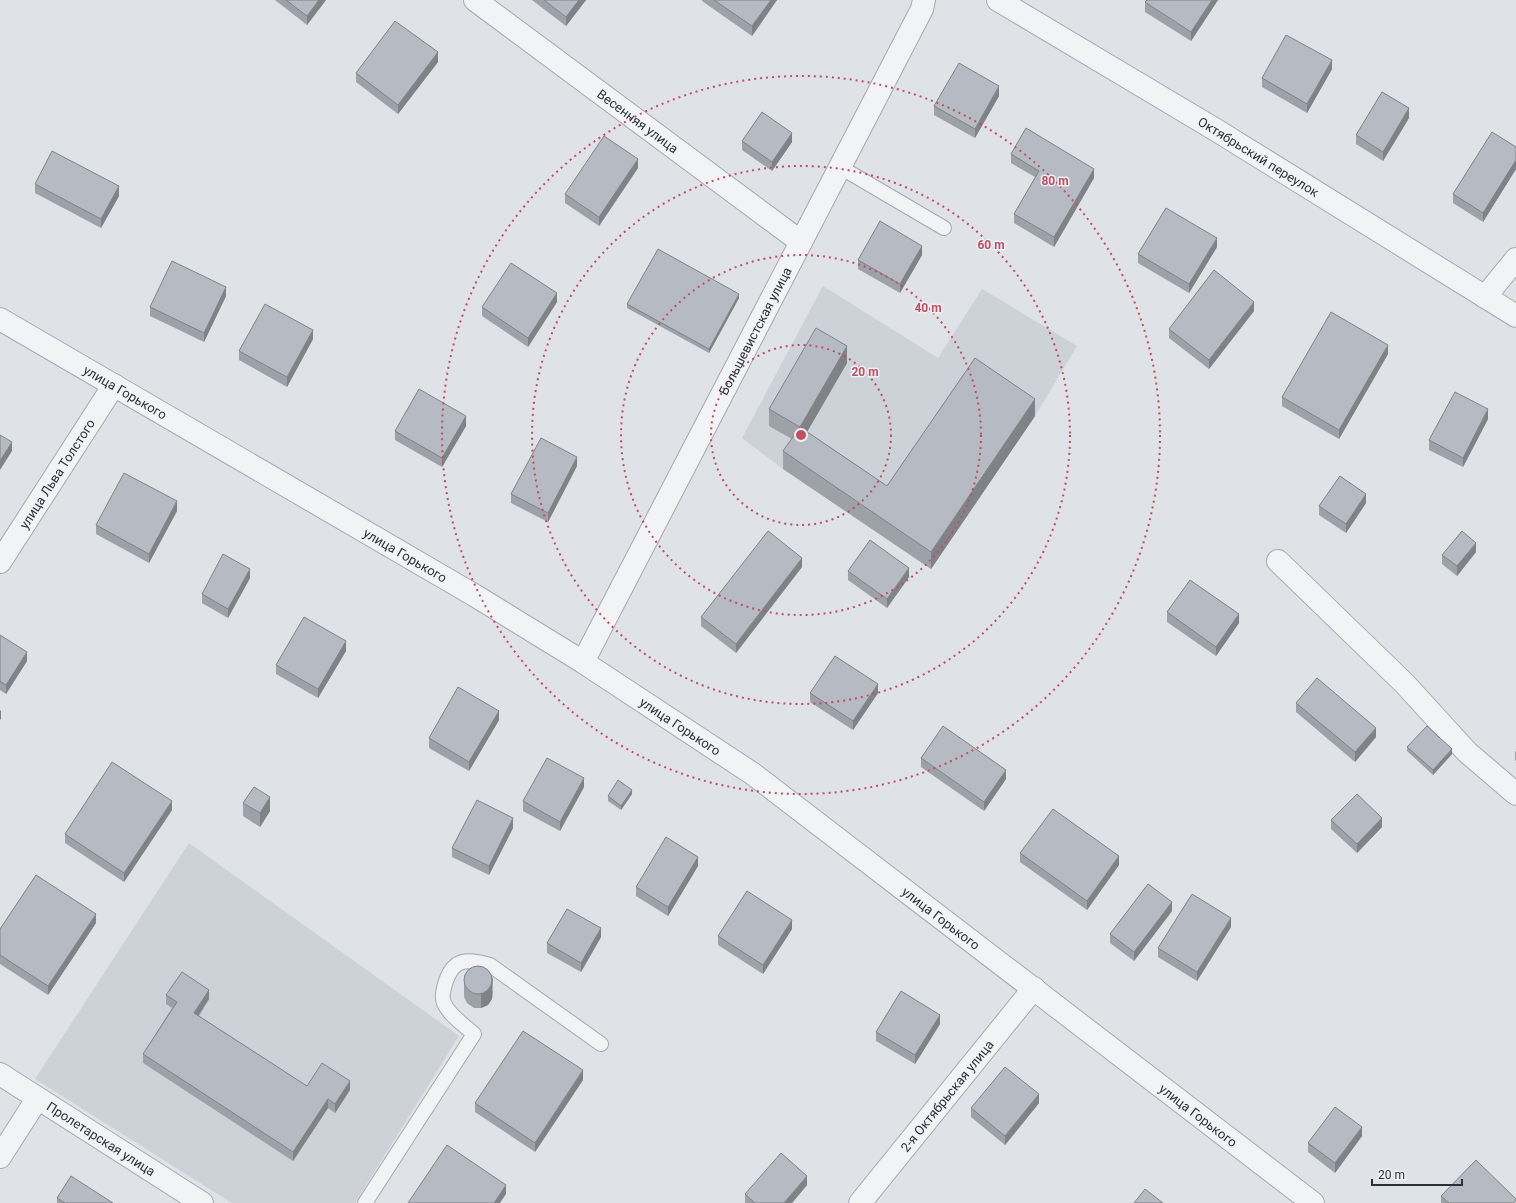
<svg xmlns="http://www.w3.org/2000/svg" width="1516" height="1203" font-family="Roboto,sans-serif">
<rect width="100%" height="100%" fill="#dfe2e7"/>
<g fill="#cdd1d8">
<path d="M823,286L938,358L982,289L1077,346L1035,416L931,569L783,469L742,438Z"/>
<path d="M189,843L459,1036L355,1203H232L35,1079Z"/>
</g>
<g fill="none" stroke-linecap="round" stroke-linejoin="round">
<defs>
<g id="service">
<path d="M840,167L944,228"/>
<path d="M365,1203L474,1034C464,1025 449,1015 444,1003C441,997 444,987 446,981C454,957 469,959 490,965L601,1044"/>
</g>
<g id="minor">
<path id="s1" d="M475,0L801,242"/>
<path id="s2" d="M998,0L1216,130L1516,316"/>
<path d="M1485,297L1516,259"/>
<path id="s3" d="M0,319L474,595L583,662L753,774L1313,1203"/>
<path d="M1278,561L1405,684L1467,752L1516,794"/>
<path id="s4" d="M0,562L114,385"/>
<path id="s5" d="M583,662L922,9L924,0"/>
<path id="s6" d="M0,1074L202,1203"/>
<path d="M0,1157L37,1099"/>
<path id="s7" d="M860,1203L1034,988"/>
</g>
</defs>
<use href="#service" stroke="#a5a9b0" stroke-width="16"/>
<use href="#minor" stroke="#a5a9b0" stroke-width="24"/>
<use href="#service" stroke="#f1f3f5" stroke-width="14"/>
<use href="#minor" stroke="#f1f3f5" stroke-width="22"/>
</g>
<g fill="#9da1a8">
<path d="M275,0H326L307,25Z"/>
<path d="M532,0H586L566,26Z"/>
<path d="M702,0H777L752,36L702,1Z"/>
<path d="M1147,0H1218L1191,41L1145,12V2Z"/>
<path d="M438,62L398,114L356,82V73Z"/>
<path d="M1332,69L1307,113L1262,87V78Z"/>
<path d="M999,96L975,138L934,115V106Z"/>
<path d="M1409,118L1383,161L1356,144V135Z"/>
<path d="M742,141L792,142L772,171L742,150Z"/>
<path d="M1516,147V169L1483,222L1453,203V194Z"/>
<path d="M1011,154L1094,178L1054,247L1014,223V214L1035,177L1011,163Z"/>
<path d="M638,168L599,226L565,203V194Z"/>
<path d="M35,184L119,196L101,228L35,193Z"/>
<path d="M1217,247L1189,293L1138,263V254Z"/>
<path d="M922,255L900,293L858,269V260Z"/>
<path d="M226,296L204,342L150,316V307Z"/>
<path d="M739,298L709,353L627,308V304Z"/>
<path d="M557,302L528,347L482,316V307Z"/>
<path d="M1254,311L1209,369L1169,338V329Z"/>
<path d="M313,339L287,387L239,360V351Z"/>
<path d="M1388,354L1339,439L1282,406V397Z"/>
<path d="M847,363L807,432L887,486L1035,416L931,569L783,469V451L792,439L769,426V409Z"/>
<path d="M1488,419L1463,467L1429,450V440Z"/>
<path d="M466,426L442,467L395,440V431Z"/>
<path d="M577,466L548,522L511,503V494Z"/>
<path d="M1366,503L1346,533L1319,515V506Z"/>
<path d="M177,511L149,563L96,534V525Z"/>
<path d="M1476,552L1457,576L1442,564V555Z"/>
<path d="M802,567L736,653L701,626V617Z"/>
<path d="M848,571L909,577L887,608L848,580Z"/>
<path d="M250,578L228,618L202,603V594Z"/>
<path d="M1167,612L1239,623L1216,656L1167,622Z"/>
<path d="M0,635L27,661L6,694L0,690Z"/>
<path d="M346,651L318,698L276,674V665Z"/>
<path d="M810,693H878L853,730L810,702Z"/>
<path d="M1296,703L1376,737L1355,762L1296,712Z"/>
<path d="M499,720L469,771L429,748V738Z"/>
<path d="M1407,747L1452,754L1433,775L1407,751Z"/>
<path d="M1515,751L1516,752V761L1515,760Z"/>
<path d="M921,758L1006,779L984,811L921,767Z"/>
<path d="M584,787L560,831L523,811V801Z"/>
<path d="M632,794L621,810L608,801V796Z"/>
<path d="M243,803L270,811L260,827L243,816Z"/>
<path d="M172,810L124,882L65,843V834Z"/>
<path d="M1331,820L1382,827L1357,853L1331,829Z"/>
<path d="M513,828L489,875L452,857V848Z"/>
<path d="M1020,853L1119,865L1087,910L1020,862Z"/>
<path d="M698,866L668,916L636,896V887Z"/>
<path d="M1172,911L1134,961L1110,943V934Z"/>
<path d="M96,923L48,995L0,964V929Z"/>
<path d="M1231,927L1197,981L1158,957V948Z"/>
<path d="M792,929L763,974L718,945V936Z"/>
<path d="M601,937L581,972L547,953V943Z"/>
<path d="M464,983L493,991L492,999L488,1005L481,1008H474L467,1003L464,997Z"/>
<path d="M166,995L209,999L199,1016L307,1086L350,1090L335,1113L328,1108L293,1161L143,1063V1054L172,1008L166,1004Z"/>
<path d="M940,1024L915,1064L876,1041V1032Z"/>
<path d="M583,1080L535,1152L475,1112V1103Z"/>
<path d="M1039,1103L1005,1145L971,1117V1108Z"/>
<path d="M1362,1136L1335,1173L1308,1152V1143Z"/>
<path d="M807,1185L792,1203H745V1194Z"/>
<path d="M1441,1196L1516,1203H1441Z"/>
<path d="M57,1198L113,1203H57Z"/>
</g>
<g fill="#7f8388">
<path d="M319,0H326L307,25V16Z"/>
<path d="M579,0H586L566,26V17Z"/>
<path d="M771,0H777L752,36V26Z"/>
<path d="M1212,0H1218L1191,41V32Z"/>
<path d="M438,52V62L398,114V105Z"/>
<path d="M1332,60V69L1307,113V104Z"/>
<path d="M999,86V96L975,138V129Z"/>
<path d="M1409,108V118L1383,161V152Z"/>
<path d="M792,133V142L772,171V162Z"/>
<path d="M638,159V168L599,226V217Z"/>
<path d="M1516,160V169L1483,222V213Z"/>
<path d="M1094,169V178L1054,247V237Z"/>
<path d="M119,186V196L101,228V219Z"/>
<path d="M1217,238V247L1189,293V284Z"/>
<path d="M922,246V255L900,293V284Z"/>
<path d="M226,287V296L204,342V333Z"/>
<path d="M557,293V302L528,347V338Z"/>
<path d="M739,294V298L709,353V349Z"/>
<path d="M1254,302V311L1209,369V360Z"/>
<path d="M313,330V339L287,387V377Z"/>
<path d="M1388,345V354L1339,439V430Z"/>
<path d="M847,346V363L800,444V427Z"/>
<path d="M1035,399V416L931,569V552Z"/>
<path d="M1488,409V419L1463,467V458Z"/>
<path d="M466,416V426L442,467V458Z"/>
<path d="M12,442V451L0,470V461Z"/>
<path d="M577,457V466L548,522V513Z"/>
<path d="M1366,494V503L1346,533V524Z"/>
<path d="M177,501V511L149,563V554Z"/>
<path d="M1476,543V552L1457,576V566Z"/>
<path d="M802,558V567L736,653V644Z"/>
<path d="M909,568V577L887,608V599Z"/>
<path d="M250,569V578L228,618V609Z"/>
<path d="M1239,614V623L1216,656V647Z"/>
<path d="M346,641V651L318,698V689Z"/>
<path d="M27,652V661L6,694V685Z"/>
<path d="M878,684V693L853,730V721Z"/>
<path d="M1,710V719L0,720V711Z"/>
<path d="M499,711V720L469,771V762Z"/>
<path d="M1376,728V737L1355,762V752Z"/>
<path d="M1452,749V754L1433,775V770Z"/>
<path d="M1006,770V779L984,811V802Z"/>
<path d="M584,778V787L560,831V822Z"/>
<path d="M632,790V794L621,810V806Z"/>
<path d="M270,797V811L260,827V813Z"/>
<path d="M172,801V810L124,882V873Z"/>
<path d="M513,818V828L489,875V866Z"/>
<path d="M1382,818V827L1357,853V844Z"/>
<path d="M1119,856V865L1087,910V901Z"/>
<path d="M698,857V866L668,916V907Z"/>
<path d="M1172,902V911L1134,961V952Z"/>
<path d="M96,914V923L48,995V986Z"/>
<path d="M1231,918V927L1197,981V972Z"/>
<path d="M792,920V929L763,974V965Z"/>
<path d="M601,928V937L581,972V963Z"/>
<path d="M493,977L492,999L488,1005L481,1008V995Z"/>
<path d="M209,990V999L194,1022V1013Z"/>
<path d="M940,1015V1024L915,1064V1055Z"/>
<path d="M583,1070V1080L535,1152V1143Z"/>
<path d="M350,1081V1090L335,1113V1104Z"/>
<path d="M1039,1094V1103L1005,1145V1136Z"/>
<path d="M328,1099V1108L293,1161V1152Z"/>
<path d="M1362,1127V1136L1335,1173V1163Z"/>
<path d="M807,1176V1185L792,1203H784Z"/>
<path d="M506,1185V1194L500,1203H494Z"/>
</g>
<g fill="#b6bbc3" stroke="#7f8388">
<path d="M286,0H319L307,16Z"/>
<path d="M544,0H579L566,17Z"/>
<path d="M714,0H771L752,26Z"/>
<path d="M1147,0H1212L1191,32L1145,2Z"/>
<path d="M395,21L438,52L398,105L356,73Z"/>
<path d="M1286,35L1332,60L1307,104L1262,78Z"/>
<path d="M959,63L999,86L975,129L934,106Z"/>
<path d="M1382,92L1409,108L1383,152L1356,135Z"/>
<path d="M762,112L792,133L772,162L742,141Z"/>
<path d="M1026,128L1094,169L1054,237L1014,214L1039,171L1011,154Z"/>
<path d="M1492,132L1516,147V160L1483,213L1453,194Z"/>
<path d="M604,136L638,159L599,217L565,194Z"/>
<path d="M52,151L119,186L101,219L35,184Z"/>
<path d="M1166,208L1217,238L1189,284L1138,254Z"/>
<path d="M880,221L922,246L900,284L858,260Z"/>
<path d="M658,249L739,294L709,349L627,304Z"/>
<path d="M172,261L226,287L204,333L150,307Z"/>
<path d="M511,263L557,293L528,338L482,307Z"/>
<path d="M1214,270L1254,302L1209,360L1169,329Z"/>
<path d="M265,304L313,330L287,377L239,351Z"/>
<path d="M1331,312L1388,345L1339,430L1282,397Z"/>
<path d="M816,328L847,346L800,427L887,486L975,358L1035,399L931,552L783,451L800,427L769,409Z"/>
<path d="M419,389L466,416L442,458L395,431Z"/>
<path d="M1455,392L1488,409L1463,458L1429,440Z"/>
<path d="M0,435L12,442L0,461Z"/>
<path d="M541,438L577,457L548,513L511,494Z"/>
<path d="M124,473L177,501L149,554L96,525Z"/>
<path d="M1340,476L1366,494L1346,524L1319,506Z"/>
<path d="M768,531L802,558L736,644L701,617Z"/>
<path d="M1462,531L1476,543L1457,566L1442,555Z"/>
<path d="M870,540L909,568L887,599L848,571Z"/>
<path d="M223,554L250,569L228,609L202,594Z"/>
<path d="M1190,580L1239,614L1216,647L1167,612Z"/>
<path d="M304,617L346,641L318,689L276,665Z"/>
<path d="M0,635L27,652L6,685L0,681Z"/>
<path d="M835,656L878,684L853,721L810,693Z"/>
<path d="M1317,678L1376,728L1355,752L1296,703Z"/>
<path d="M458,687L499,711L469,762L429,738Z"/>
<path d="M943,726L1006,770L984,802L921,758Z"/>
<path d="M1427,726L1452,749L1433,770L1407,747Z"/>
<path d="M547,758L584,778L560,822L523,801Z"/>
<path d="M112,762L172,801L124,873L65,834Z"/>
<path d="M618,780L632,790L621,806L608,796Z"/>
<path d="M254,787L270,797L260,813L243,803Z"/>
<path d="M1357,794L1382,818L1357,844L1331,820Z"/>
<path d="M477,800L513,818L489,866L452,848Z"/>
<path d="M1053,809L1119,856L1087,901L1020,853Z"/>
<path d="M666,837L698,857L668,907L636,887Z"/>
<path d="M36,875L96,914L48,986L0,955V929Z"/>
<path d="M1148,884L1172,902L1134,952L1110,934Z"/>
<path d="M747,891L792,920L763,965L718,936Z"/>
<path d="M1192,894L1231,918L1197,972L1158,948Z"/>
<path d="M567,909L601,928L581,963L547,943Z"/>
<circle cx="478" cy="980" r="14"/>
<path d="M182,972L209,990L194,1013L307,1086L322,1063L350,1081L335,1104L328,1099L293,1152L143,1054L177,1002L166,995Z"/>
<path d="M901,991L940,1015L915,1055L876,1032Z"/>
<path d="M523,1031L583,1070L535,1143L475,1103Z"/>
<path d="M1005,1067L1039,1094L1005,1136L971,1108Z"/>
<path d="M1335,1107L1362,1127L1335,1163L1308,1143Z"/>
<path d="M447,1145L506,1185L494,1203H408Z"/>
<path d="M781,1153L807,1176L784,1203H755L745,1194Z"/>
<path d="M1476,1160L1516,1199V1200L1514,1203H1449L1441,1196Z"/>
<path d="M71,1176L113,1203H65L57,1198Z"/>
<path d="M1145,1189L1163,1203H1134Z"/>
</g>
<g fill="none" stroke="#c14e63" stroke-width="2" stroke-dasharray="2 4">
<circle cx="801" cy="435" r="90"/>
<circle cx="801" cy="435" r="180"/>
<circle cx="801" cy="435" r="269"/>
<circle cx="801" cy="435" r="359"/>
</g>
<g text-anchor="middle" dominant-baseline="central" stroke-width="3" stroke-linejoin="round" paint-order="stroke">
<g font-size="13" fill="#29313c" stroke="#eef1f4">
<text stroke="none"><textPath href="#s1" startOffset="203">Весенняя улица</textPath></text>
<text stroke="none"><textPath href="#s2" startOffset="304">Октябрьский переулок</textPath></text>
<text stroke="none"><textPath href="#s5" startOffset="373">Большевистская улица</textPath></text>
<text stroke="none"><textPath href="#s3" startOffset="145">улица Горького</textPath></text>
<text stroke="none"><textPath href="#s4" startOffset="105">улица Льва Толстого</textPath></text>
<text stroke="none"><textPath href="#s3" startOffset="469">улица Горького</textPath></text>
<text stroke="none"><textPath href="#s3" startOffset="793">улица Горького</textPath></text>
<text stroke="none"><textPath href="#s3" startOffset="1117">улица Горького</textPath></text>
<text stroke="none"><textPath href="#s7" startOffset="138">2-я Октябрьская улица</textPath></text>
<text stroke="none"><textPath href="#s3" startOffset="1441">улица Горького</textPath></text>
<text stroke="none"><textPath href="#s6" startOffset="120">Пролетарская улица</textPath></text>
</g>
</g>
<circle cx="801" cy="435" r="6" fill="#c14e63" stroke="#eef1f4" stroke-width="2"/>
<g font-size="12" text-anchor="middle" font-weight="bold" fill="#c14e63" stroke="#eef1f4" stroke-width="3" stroke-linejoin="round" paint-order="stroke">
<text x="1055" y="185">80 m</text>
<text x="991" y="249">60 m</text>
<text x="928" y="312">40 m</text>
<text x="865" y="376">20 m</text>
</g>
<path d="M1372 1179v6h90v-6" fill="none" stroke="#29313c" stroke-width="2"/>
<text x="1378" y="1179" font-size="12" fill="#29313c" stroke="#eef1f4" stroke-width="3" paint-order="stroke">20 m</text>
</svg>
